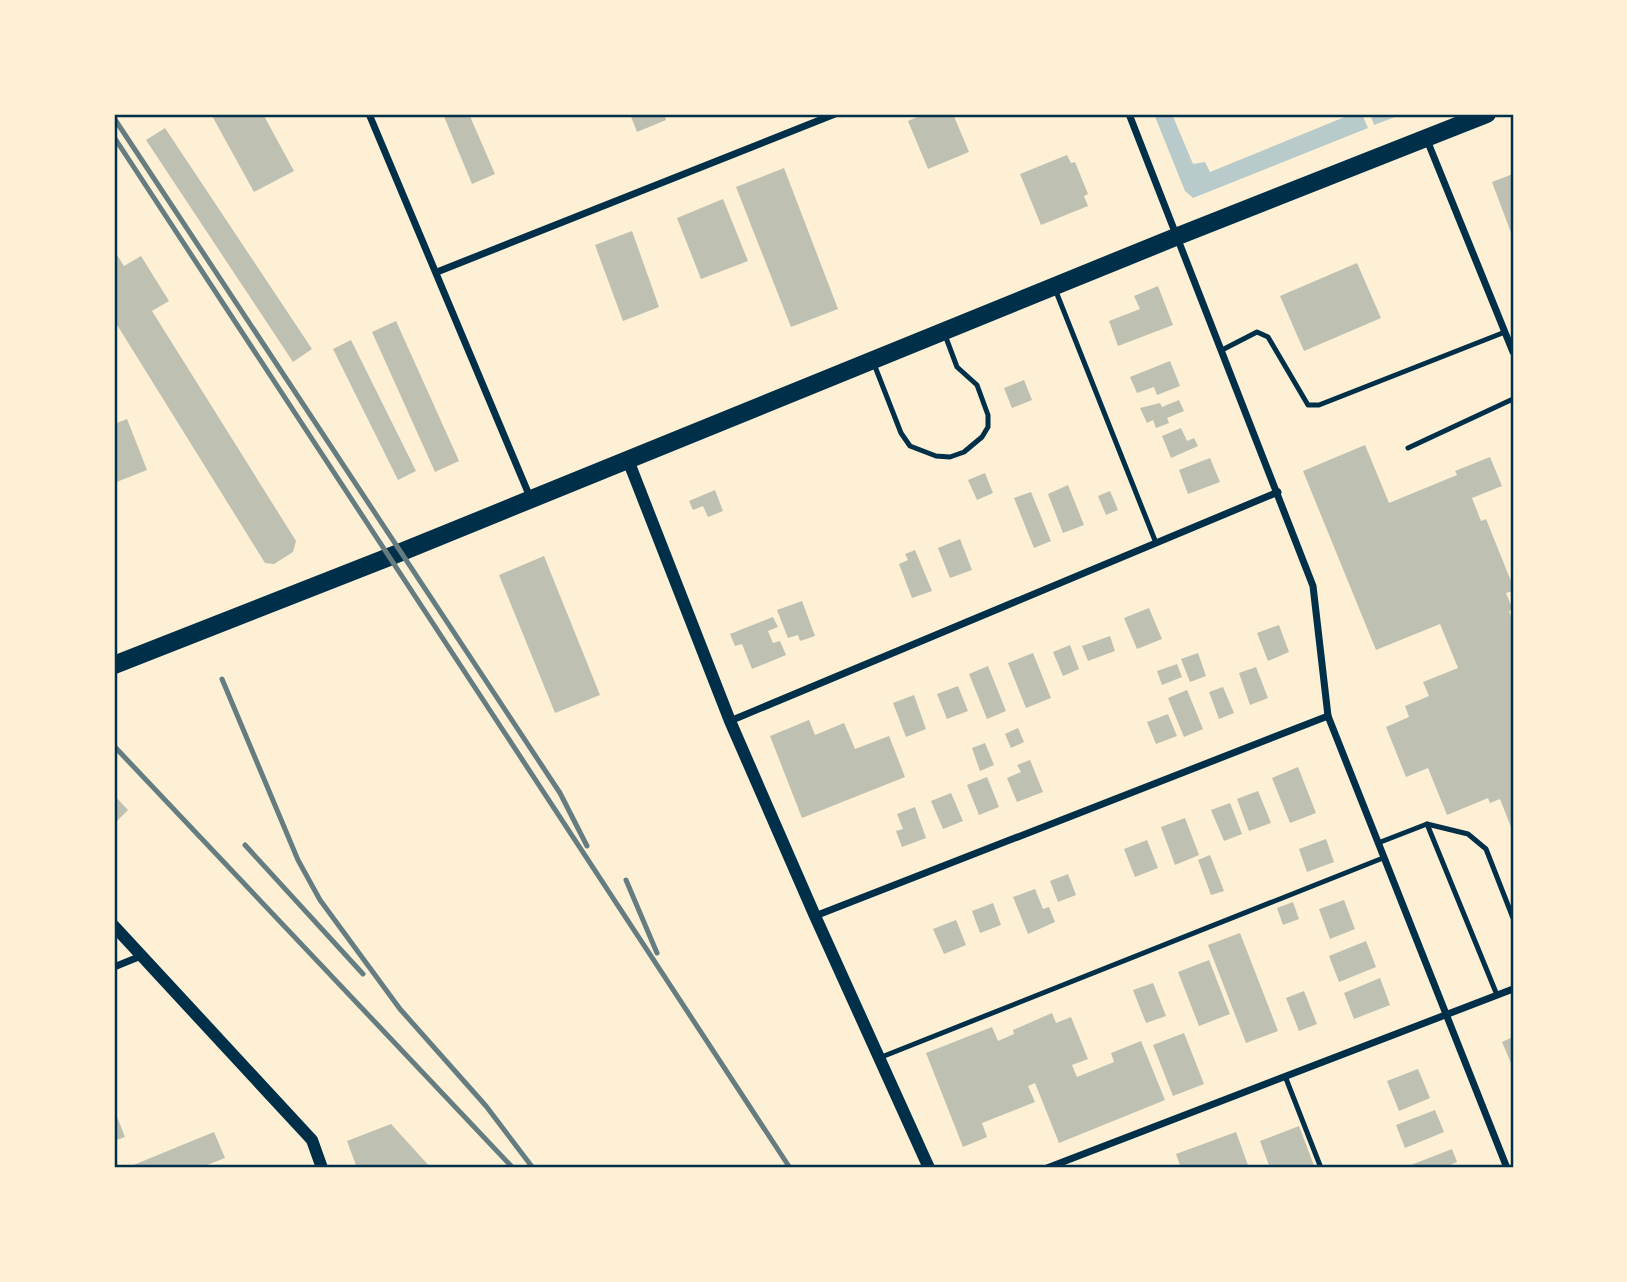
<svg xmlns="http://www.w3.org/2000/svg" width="1627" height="1282" font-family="Cabin,sans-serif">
<rect width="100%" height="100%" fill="#fdf0d5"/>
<g fill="#b9caca">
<path d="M1154,114H1172L1193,164L1205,162L1210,172L1352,114H1362L1368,128L1193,198L1185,191Z"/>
<path d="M1370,114H1403L1374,125Z"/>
</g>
<g fill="#bec0b2">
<path d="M211,114H263L294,171L254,192Z"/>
<path d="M443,114H469L495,174L472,184Z"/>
<path d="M630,114H664L666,120L637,132Z"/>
<path d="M924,114H953L969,152L928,169L908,121Z"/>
<path d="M165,128L312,349L293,362L146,140Z"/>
<path d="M1067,155L1071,163L1075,162L1088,194L1084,196L1088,206L1041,225L1020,174Z"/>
<path d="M784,168L838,309L791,327L736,187Z"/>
<path d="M1513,174V238L1492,182Z"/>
<path d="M723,199L748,261L701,279L677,218Z"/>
<path d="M632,231L659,307L623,321L595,245Z"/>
<path d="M114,250L124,266L141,256L169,301L152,311L296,541L293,552L274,564L265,563L114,320Z"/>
<path d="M1357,263L1381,318L1304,351L1280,296Z"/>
<path d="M1158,286L1173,325L1118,346L1109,321L1140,309L1134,296Z"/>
<path d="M396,321L459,461L435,472L372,332Z"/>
<path d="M351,340L416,471L398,480L333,349Z"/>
<path d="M1170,361L1180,386L1157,395L1154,387L1137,393L1130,377Z"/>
<path d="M1024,380L1032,400L1012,408L1004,388Z"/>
<path d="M1179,400L1184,411L1167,418L1169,423L1156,428L1153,420L1147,423L1140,408L1160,403L1162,407Z"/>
<path d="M127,419L147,470L114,483V424Z"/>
<path d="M1181,428L1187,441L1194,438L1198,446L1171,458L1162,436Z"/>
<path d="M1365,445L1389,503L1457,475L1455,471L1490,457L1502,486L1472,498L1481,521L1486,519L1513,586V591L1506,593L1513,610L1509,611L1513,623V832L1500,799L1490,803L1488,798L1447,815L1428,768L1406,777L1386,727L1409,717L1405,706L1429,696L1423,682L1458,668L1440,624L1376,650L1303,471Z"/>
<path d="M1210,458L1220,482L1188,494L1179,470Z"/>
<path d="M985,473L993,493L977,500L968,480Z"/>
<path d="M1068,485L1084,525L1063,533L1048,494Z"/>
<path d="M715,490L723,511L708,517L703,506L693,510L689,501Z"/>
<path d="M1110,491L1118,510L1106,515L1098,496Z"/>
<path d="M1031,492L1051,541L1034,548L1014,498Z"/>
<path d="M960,539L972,570L950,578L938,548Z"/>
<path d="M915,550L932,591L912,598L899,564L908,560L905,554Z"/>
<path d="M544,556L600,695L555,713L499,575Z"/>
<path d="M802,601L815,636L800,641L798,635L788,638L777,610Z"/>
<path d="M1149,608L1162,639L1137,649L1124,618Z"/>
<path d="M773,617L778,627L768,631L773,643L780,641L786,655L752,669L742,644L735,646L730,634Z"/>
<path d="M1279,625L1289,652L1268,661L1257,633Z"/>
<path d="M1110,636L1115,651L1088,661L1082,646Z"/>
<path d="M1070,645L1079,669L1063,676L1053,652Z"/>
<path d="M1033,653L1051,698L1026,708L1008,663Z"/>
<path d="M1198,653L1206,676L1190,682L1181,659Z"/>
<path d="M1177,664L1182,677L1162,685L1157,671Z"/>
<path d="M988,666L1006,711L987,719L969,674Z"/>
<path d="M1256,667L1268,698L1250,705L1239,673Z"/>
<path d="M958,686L968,711L947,719L937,694Z"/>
<path d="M1223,687L1234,713L1219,719L1209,692Z"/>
<path d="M1187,690L1203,729L1184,737L1168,698Z"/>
<path d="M914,695L926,729L906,737L893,703Z"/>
<path d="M1168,714L1177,736L1156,744L1147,722Z"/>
<path d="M809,720L815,735L844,723L855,749L889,736L905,777L802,818L770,736Z"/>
<path d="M1018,728L1024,742L1011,748L1005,734Z"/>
<path d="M985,743L994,765L980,771L972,748Z"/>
<path d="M1030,760L1043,792L1017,802L1007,778L1021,772L1017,765Z"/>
<path d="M1298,767L1316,813L1290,823L1272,778Z"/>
<path d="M987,777L999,807L979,815L967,785Z"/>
<path d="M1258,791L1271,823L1249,831L1237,799Z"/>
<path d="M951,793L963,821L943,829L931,801Z"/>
<path d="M114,795L128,810L114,824Z"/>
<path d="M1230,803L1242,834L1224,841L1211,810Z"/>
<path d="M915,807L926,838L902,847L896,831L903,829L897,814Z"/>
<path d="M1185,818L1199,855L1175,865L1161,827Z"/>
<path d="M1326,839L1334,862L1307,872L1299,849Z"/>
<path d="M1147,840L1158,868L1135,877L1124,849Z"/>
<path d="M1210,855L1224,891L1211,895L1198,860Z"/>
<path d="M1068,874L1076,895L1058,902L1050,881Z"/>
<path d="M1035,889L1043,909L1049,907L1055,922L1028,934L1013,897Z"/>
<path d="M1344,900L1355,929L1330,939L1319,909Z"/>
<path d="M1293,902L1299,919L1283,925L1277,908Z"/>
<path d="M993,903L1001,925L980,933L972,911Z"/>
<path d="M956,920L966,945L944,954L933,929Z"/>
<path d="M1240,933L1278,1031L1246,1043L1208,945Z"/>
<path d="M1366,941L1376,967L1339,982L1329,956Z"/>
<path d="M1209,960L1230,1014L1199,1026L1178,972Z"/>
<path d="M1380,978L1390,1005L1354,1019L1344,993Z"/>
<path d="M1153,983L1166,1016L1146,1023L1133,990Z"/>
<path d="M1304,991L1317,1024L1299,1031L1286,998Z"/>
<path d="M1052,1013L1056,1023L1071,1017L1088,1059L1072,1065L1077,1077L1114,1062L1111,1053L1141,1041L1165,1100L1059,1143L1035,1083L1028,1086L1035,1102L982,1123L987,1137L963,1147L926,1053L992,1027L998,1041L1014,1034L1013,1030Z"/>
<path d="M1184,1033L1204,1084L1173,1096L1153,1045Z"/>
<path d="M1513,1037V1062L1511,1063L1502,1042Z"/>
<path d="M1418,1069L1430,1098L1399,1111L1387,1081Z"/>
<path d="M114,1109L125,1137L114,1141Z"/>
<path d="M1435,1110L1444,1132L1405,1148L1396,1125Z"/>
<path d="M391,1124L431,1168H357L347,1141Z"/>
<path d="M1299,1126L1315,1168H1270L1260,1141Z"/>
<path d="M214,1132L225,1158L199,1168H126Z"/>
<path d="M1236,1132L1249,1168H1181L1176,1154Z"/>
<path d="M1452,1149L1457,1162L1450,1165L1452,1168H1412L1411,1165Z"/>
</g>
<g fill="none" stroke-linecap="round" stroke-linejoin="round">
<g stroke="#003049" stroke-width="5">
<path d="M1055,289L1156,543"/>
<path d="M1222,350L1257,332L1268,337L1308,405H1319L1505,332"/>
<path d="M874,364L901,433L910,446L936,456L950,457L964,452L982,437L988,427V415L977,385L957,367L945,335"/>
<path d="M1408,448L1513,399"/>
<path d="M1427,824L1497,995"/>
<path d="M1378,843L1427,824L1468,834L1486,849L1513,918"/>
<path d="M879,1058L1383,858"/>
<path d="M1285,1076L1321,1168"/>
</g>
<g stroke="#003049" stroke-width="7">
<path d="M369,114L530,497"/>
<path d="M1129,114L1313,586L1328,716L1507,1168"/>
<path d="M1427,140L1513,352"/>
<path d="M437,272L835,114"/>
<path d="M730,721L1278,492"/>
<path d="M815,916L1328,716"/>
<path d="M114,967L141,956"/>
<path d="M1047,1168L1513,989"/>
</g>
<g stroke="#003049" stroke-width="12">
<path d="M628,460L730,721L815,916L929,1168"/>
<path d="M114,926L312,1140L322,1168"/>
</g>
<path stroke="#003049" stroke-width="18" d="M114,665L389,557L1178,236L1487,114"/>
<g stroke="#657d81" stroke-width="5">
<path d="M114,118L560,793L587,846"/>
<path d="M114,137L790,1168"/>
<path d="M222,679L298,860L320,900L400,1009L486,1106L533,1168"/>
<path d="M114,746L513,1168"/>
<path d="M245,845L363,974"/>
<path d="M626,880L657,953"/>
</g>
</g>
<rect width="1627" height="1282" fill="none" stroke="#fdf0d5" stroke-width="231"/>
<rect x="116" y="116" width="1396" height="1050" fill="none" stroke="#003049" stroke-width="2.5"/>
</svg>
